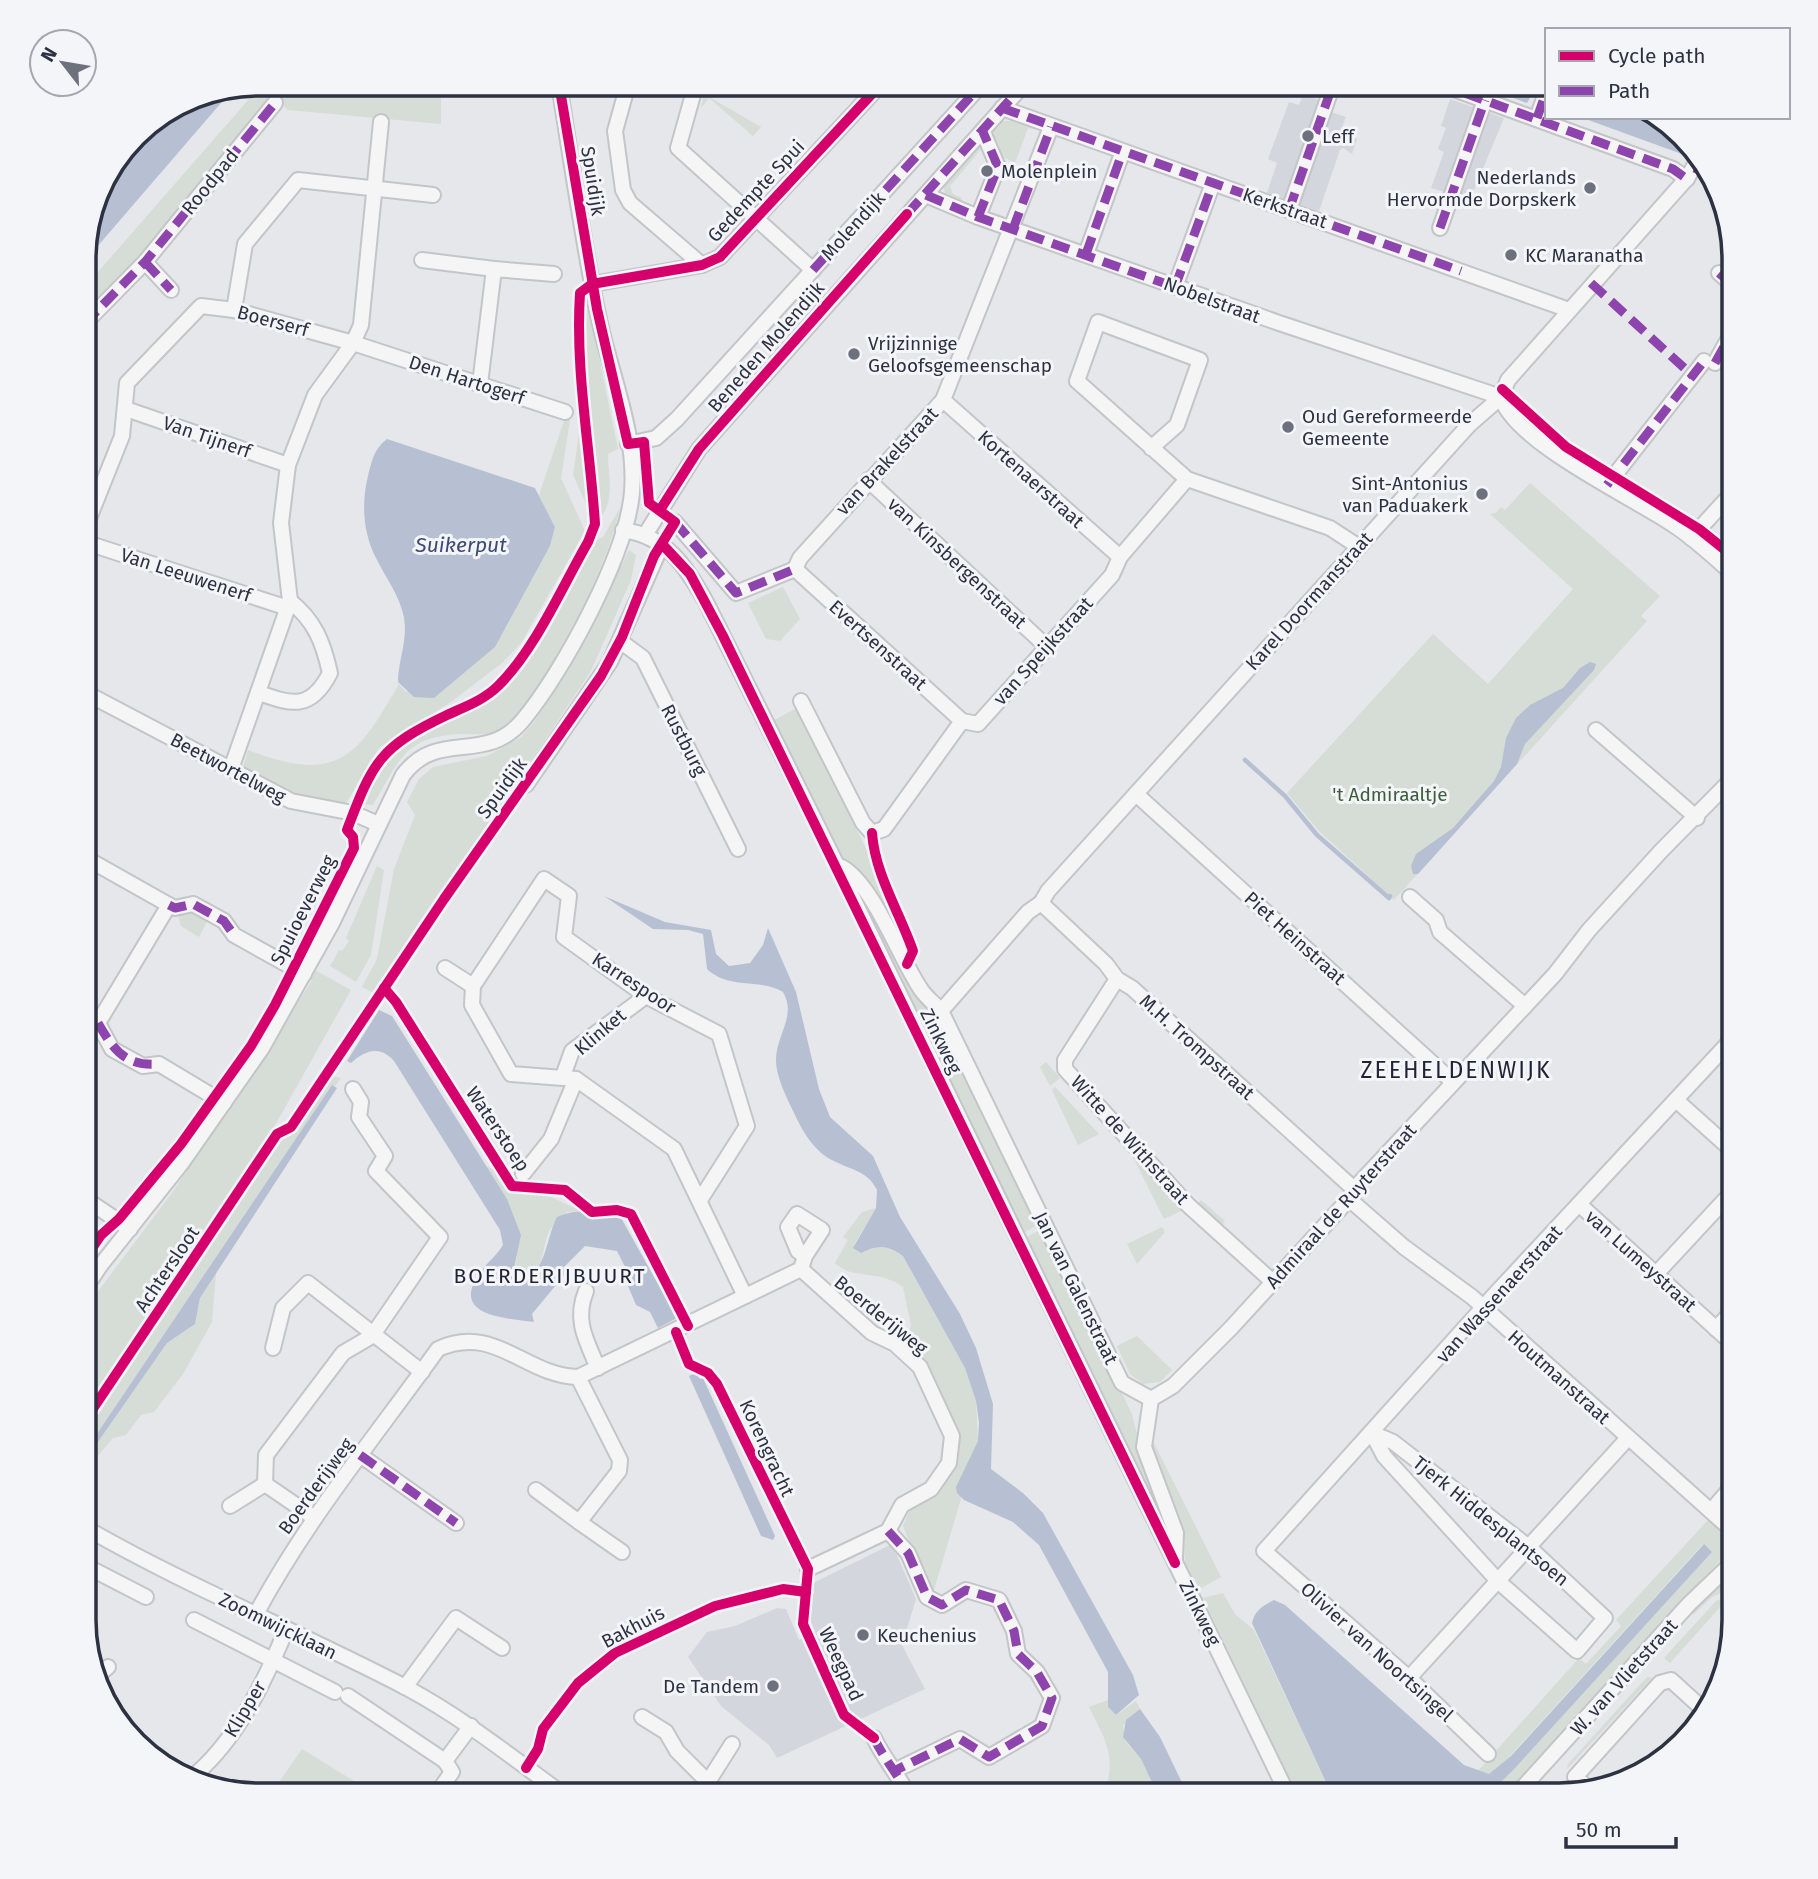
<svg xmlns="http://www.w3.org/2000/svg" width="1818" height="1879" font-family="'Fira Sans',sans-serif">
<rect width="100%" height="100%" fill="#e5e7ea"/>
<g fill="#d4d6dd">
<path d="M1324,84H1338L1328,111L1346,117L1338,137L1344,139L1346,135L1357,139L1352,154L1343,148L1340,150L1319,211L1267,193L1277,163L1268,159L1289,102L1299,105L1303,94L1324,102L1327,93L1322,91Z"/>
<path d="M1450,99L1504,118L1470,200L1431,188L1444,152L1438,149L1446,128L1441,126Z"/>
<path d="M892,1544L916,1599L902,1645L925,1689L777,1758L769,1745L721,1706L688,1657L707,1632L735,1626L777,1608L786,1609L799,1640L815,1631L807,1613L811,1584Z"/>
</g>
<g fill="#d5ddd6">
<path d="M262,84H286L125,278L84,322V288Z"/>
<path d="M292,84H441V124L288,110L278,101Z"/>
<path d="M704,94L761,127L753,136L709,98L701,108Z"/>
<path d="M1002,121H1017L1039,130L1028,128L1015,163L999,155V145L991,140L990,130Z"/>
<path d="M982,139L983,147L950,186L953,194L962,198L959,202L946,197L943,186Z"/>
<path d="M587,299L618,449L608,454C608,479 617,504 595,523L573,475L582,412L583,315Z"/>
<path d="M565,418L570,420L561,478L585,531L521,643L502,663L451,702L379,748L346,803L309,799L242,771L248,750C337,784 356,759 399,684L406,692L495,647L550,546L555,527L539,495Z"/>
<path d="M1530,483L1660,596L1641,616L1647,621L1394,900L1319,831L1287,793L1433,634L1488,684L1573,589L1490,514L1496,513L1501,507L1505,510Z"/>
<path d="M620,508C611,555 545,706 504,729C490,736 476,734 462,734C404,736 399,761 373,805L359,804L390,754L458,711L510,672L531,650L595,541L603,537Z"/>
<path d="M629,550L636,555L631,580L591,671L376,994L362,987L377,959L394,869L415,815L407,802L419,779L433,767L487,756L521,737L534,722L581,646Z"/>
<path d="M783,587L800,619L780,641L766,639L748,603Z"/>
<path d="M797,708L896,910L908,954L860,876L834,849L774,720Z"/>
<path d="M377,866L384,870L371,955L356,982L330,966L339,950L342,951L349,941L346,938Z"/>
<path d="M857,891L940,1033L926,1041Z"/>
<path d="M191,906L210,916L199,937L181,926L177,911Z"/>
<path d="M315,970L351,990L265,1143L210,1230L84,1411V1310L174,1190L310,984Z"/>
<path d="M947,1035L1036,1220V1226L1021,1234L929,1045Z"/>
<path d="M1046,1062L1060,1078L1050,1086L1040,1067Z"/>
<path d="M330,1076L341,1078L335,1086L332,1085L84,1453V1430L277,1144L290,1133Z"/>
<path d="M1055,1087L1099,1134L1078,1145L1052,1090Z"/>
<path d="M1136,1155L1185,1209L1164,1219L1133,1157Z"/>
<path d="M486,1166L581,1211L567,1212C562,1217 555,1222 551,1228C540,1245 547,1280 517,1278L513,1273L517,1258Z"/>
<path d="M1201,1200L1225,1221L1220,1227L1196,1206Z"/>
<path d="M876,1208L854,1245L893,1248L903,1256L965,1368L976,1401L978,1441L934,1590L930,1592L903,1526L913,1503L935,1488L956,1435L914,1349L907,1341L911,1325L903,1287C876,1268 854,1281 835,1263L848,1240L843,1237L862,1212Z"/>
<path d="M1162,1227L1165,1232L1137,1264L1127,1244Z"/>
<path d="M1038,1231L1044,1236L1132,1414L1141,1451L1168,1524L1165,1527L1023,1239Z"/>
<path d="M216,1273L212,1322L183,1374L154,1412L141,1415L126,1435L113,1438L84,1472V1462L167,1343L195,1324L200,1298Z"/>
<path d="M1137,1336L1172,1370L1160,1382L1143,1384L1130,1374L1117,1346Z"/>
<path d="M1149,1433L1221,1577L1201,1588L1200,1585L1194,1588L1185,1570L1184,1535L1152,1457Z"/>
<path d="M1708,1520L1720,1531L1726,1554L1505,1794L1477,1795L1499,1783L1517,1766L1712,1552L1703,1544L1499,1768L1489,1774L1477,1772L1579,1658L1586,1664L1621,1626L1616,1620Z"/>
<path d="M1728,1577L1734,1588L1712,1597L1693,1615V1610Z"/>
<path d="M1223,1593L1235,1614L1254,1630L1332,1795H1297L1203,1598Z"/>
<path d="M1730,1596L1670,1663L1664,1658L1716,1601Z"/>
<path d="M1647,1677L1652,1678L1567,1769L1568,1764Z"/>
<path d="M1108,1700V1707L1116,1715L1136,1701L1140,1709L1123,1726L1126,1742L1141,1759L1158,1795H1104C1117,1756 1106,1741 1089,1707Z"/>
<path d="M302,1749L375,1794L270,1795Z"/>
</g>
<g fill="#b7c0d2">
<path d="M1476,84H1538L1527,103Z"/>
<path d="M233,89L84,262C84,192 129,128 191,98C203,92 220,92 233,89Z"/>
<path d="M1580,117C1629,117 1673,114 1701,161Z"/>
<path d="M387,439L535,488L555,527L550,546L495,647L434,698L414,697L398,682C398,660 408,641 404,618C400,596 387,580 377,560C363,534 361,504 368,476C372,460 374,449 387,439Z"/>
<path d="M1590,662L1596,664L1594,670L1525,744L1517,764L1418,874H1413L1411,866L1416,854L1453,828L1494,781L1501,767L1506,738L1516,718L1530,705L1563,688L1580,668Z"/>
<path d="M604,896L665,922L711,930L716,954L729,966L750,963L763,945L768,928L796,992L819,1089L830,1117L873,1156L900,1217L960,1314L976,1348L993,1404L991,1469L1023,1493L1043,1513L1133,1675L1139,1695L1116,1715L1108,1707V1672L1039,1545L1013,1522L964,1500L957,1493L956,1487L978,1441L979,1422L976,1401L965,1368L903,1256C888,1245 877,1244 861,1253L853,1248L876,1208L877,1190C868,1171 851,1170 834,1161C818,1154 805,1136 798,1121C790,1104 776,1079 776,1060C776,1035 797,1016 783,992C759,978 729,990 707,969L703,934L688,930L653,929Z"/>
<path d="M379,1010L392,1016L507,1199L521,1235L513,1273L517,1278C546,1281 546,1236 557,1217C577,1207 599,1213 620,1216L677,1318L658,1328L650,1312L636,1305L628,1286L626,1269L617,1251L585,1246L563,1268L566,1273L532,1314L534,1322C504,1318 448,1316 481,1271C488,1262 497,1255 503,1245L500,1230L394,1061C380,1045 365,1050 351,1063L347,1061Z"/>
<path d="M332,1085L337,1088L200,1298L195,1324L167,1343L84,1462V1453Z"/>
<path d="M696,1373L700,1379L703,1378L775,1536L773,1540L761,1536L689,1376Z"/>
<path d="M1704,1544L1712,1552L1517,1766L1500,1783L1477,1795H1332L1252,1623C1255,1610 1263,1606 1274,1600L1285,1605L1464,1765L1489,1774L1511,1756Z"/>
<path d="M1140,1709L1160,1737L1188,1795H1158L1141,1759L1123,1737L1126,1720Z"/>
</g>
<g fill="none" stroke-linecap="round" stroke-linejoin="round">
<path stroke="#b7c0d2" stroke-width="4.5" d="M1245,760L1285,796L1317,835L1389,898L1390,896"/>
<defs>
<g id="minor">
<path d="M628,84L615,131L623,190L630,203L702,265"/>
<path d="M696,84L678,148L813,270"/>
<path d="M1440,84L1673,169L1687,179"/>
<path d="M1002,108L1569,310"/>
<path d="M1537,118L1547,90"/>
<path d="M926,195L978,217L1279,323L1501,397"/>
<path d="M1289,210L1333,84"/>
<path d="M978,217L998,167L983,132"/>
<path d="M1440,228L1485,100"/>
<path d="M1086,254L1120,159"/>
<path d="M422,260L494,269"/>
<path d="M145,262L171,290"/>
<path d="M1719,273L1734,286"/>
<path d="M592,284L702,265L720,257L881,84"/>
<path d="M1175,287L1213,183"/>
<path d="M234,310L245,244L298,180L433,195"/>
<path d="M84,324L145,262L275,103"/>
<path d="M1715,363L1730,336H1734"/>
<path d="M480,384L494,269L554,274"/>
<path d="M1501,397C1514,442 1632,497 1672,524C1694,538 1714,557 1734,575"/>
<path d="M943,400L1120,557"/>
<path d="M126,409L288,465"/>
<path d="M628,444L656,438L677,419L982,84"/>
<path d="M1151,448L1177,425L1200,360L1098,322L1077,381L1187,479"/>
<path d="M868,480L1047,647"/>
<path d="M1607,485L1704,361"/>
<path d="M675,522L736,593L795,569"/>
<path d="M623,530C666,536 686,566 706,602L837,865L1288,1795"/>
<path d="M84,531L122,436L127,383L201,306L234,310L353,343L565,412"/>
<path d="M645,535L699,449L1024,84"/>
<path d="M1691,538L1734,491"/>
<path d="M84,542L288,608"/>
<path d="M795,569L800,558L943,400L1051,127"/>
<path d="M795,569L962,721"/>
<path d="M620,641L643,658L738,849"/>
<path d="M84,692L291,801L353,813L378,824"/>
<path d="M259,693C293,705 311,710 330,673C323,642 315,621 290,601"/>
<path d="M801,701L863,823L872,833L884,829L962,721L978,724L1112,575L1120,557L1187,479L1330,528L1359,547"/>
<path d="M1596,730L1697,818"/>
<path d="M231,769L290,601L281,523L288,465L315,395L353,343L361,325L381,122"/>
<path d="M526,785L610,662L662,544"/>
<path d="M1136,794L1453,1082"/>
<path d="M842,867C874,885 900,960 922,991C927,998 935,1004 941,1011L1122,1383L1151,1399L1144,1447L1176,1533L1175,1558"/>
<path d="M1410,897L1436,920L1440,932L1525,1006"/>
<path d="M1041,903L1106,964L1117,979L1132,988L1354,1189"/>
<path d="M169,905L175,908L193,904L224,921L234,935L304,974"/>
<path d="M445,968L473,986"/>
<path d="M1117,979L1065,1060V1069L1188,1205L1273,1282"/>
<path d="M941,1011L1028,912L1041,903L1048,891L1469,425L1501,397L1508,380L1688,177L1699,157"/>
<path d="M98,1023L112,1049L143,1066L159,1064L224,1103"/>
<path d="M84,1025L98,1023L169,905L84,857"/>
<path d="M563,1076L572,1051L646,996"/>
<path d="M1676,1100L1734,1152"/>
<path d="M523,1174L551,1139L576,1079"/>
<path d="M84,1198L130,1229"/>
<path d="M1349,1199L1404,1247L1472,1297L1734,1532"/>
<path d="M700,1200L747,1126L719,1034L646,996L564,937L569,896L544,879L473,986L472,1005L511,1074L576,1079L674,1149L745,1296"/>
<path d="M1580,1205L1734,1345"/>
<path d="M801,1269L805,1256L822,1230L797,1214L788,1227L798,1251L805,1256"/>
<path d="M1656,1274L1734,1190"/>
<path d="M84,1290L100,1266L181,1164L262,1048L332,923L403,775C438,728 485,766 523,720C563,672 627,554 632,492C637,431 608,368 597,310C582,235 571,159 559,84"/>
<path d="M586,1291C574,1320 586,1340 598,1368"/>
<path d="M1716,1329L1734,1309"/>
<path d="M273,1348L283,1308L308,1283L422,1372"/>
<path d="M578,1377L620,1460L619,1471L579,1522L622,1552"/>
<path d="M1151,1399L1173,1386L1231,1328L1349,1199L1354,1189L1555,974L1589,930L1661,851L1734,777"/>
<path d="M1372,1433L1393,1442L1530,1548L1605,1618L1577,1651L1499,1582L1384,1456Z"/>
<path d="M360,1455L456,1523"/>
<path d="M265,1484L313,1517"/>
<path d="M536,1490L579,1522"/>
<path d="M230,1506L265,1484L266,1455L343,1353L372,1336L440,1237L376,1171L385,1156L359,1117L361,1102L353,1089"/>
<path d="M1711,1511L1734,1484"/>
<path d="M84,1527C188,1587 300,1632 407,1688C463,1718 513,1758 564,1795"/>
<path d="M888,1531L908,1553L927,1597L942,1605L966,1590L999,1600L1014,1631L1018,1654L1037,1672L1052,1698L1042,1726L989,1757L960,1739L896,1770"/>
<path d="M84,1565L146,1597"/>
<path d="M256,1614C307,1519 375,1437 438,1349C495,1323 525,1376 578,1377L801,1269L872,1333L895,1344L920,1367L952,1436L949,1463L931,1489L902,1505L888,1531L808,1569"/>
<path d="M194,1620L335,1692"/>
<path d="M95,1678L108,1667"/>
<path d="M1409,1678L1628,1438"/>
<path d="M405,1687L456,1618L502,1648"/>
<path d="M348,1696L445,1761L471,1726"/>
<path d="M642,1717L666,1732L677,1751L708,1782L700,1795"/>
<path d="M874,1738C884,1759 898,1774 908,1795"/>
<path d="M1488,1754L1409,1678L1264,1551L1497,1292L1734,1037"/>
<path d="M190,1779C236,1742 264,1683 286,1630"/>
<path d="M708,1782L732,1744"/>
<path d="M1589,1789L1575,1777L1660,1683L1671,1680L1705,1711"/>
<path d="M436,1795L452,1772L445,1761"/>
<path d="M1516,1795L1689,1604L1734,1561"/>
</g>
</defs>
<use href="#minor" stroke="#c3c5c8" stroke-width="18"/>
<use href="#minor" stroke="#f5f5f6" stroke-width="14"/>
<g stroke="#8e44ad" stroke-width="9" stroke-dasharray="18 9" stroke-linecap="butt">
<path d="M1440,84L1673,169L1687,179"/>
<path d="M1002,108L1461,271"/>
<path d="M1537,118L1547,90"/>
<path d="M1694,168L1709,173"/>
<path d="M926,195L978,217L1203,297"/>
<path d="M1289,210L1333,84"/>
<path d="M907,214L1024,84"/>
<path d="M978,217L998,167L983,132"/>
<path d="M1440,228L1485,100"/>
<path d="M1013,229L1051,127"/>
<path d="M1086,254L1120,159"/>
<path d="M145,262L171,290"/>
<path d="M813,270L982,84"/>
<path d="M1719,273L1734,286"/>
<path d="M1591,283L1693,376"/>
<path d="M1175,287L1213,183"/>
<path d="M84,324L145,262L275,103"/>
<path d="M1715,363L1730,336H1734"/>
<path d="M1607,485L1704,361"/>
<path d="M84,514L90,516"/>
<path d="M675,522L736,593L795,569"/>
<path d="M169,905L175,908L193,904L224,921L234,935"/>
<path d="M98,1023C113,1049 125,1067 159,1064"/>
<path d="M84,1029L86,1026"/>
<path d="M360,1455L456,1523"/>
<path d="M888,1531L908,1553L927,1597L942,1605L966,1590L999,1600L1014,1631L1018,1654L1037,1672L1052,1698L1042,1726L989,1757L960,1739L896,1770"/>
<path d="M874,1738C884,1759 898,1774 908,1795"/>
</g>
<defs>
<g id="cycleway">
<path d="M1502,389L1566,447L1699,529L1734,557"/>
<path d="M660,510L699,449L907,214"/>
<path d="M662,544L690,574L723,636L1175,1563"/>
<path d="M872,833C875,874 899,911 913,951L907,964"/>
<path d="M384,988L396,1002L512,1186L565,1190L592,1212L617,1210L631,1214L688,1326"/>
<path d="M84,1260L101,1235L119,1219L181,1144L251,1046L275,1005L354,848L353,837L347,830C373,761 380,747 447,715C464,707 484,700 498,686C535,650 562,587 588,542L595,524C590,446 575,371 580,293L592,284L702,265L720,257L881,84"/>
<path d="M676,1332L689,1364L708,1373L717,1384L808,1569L803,1624L844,1715L874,1738"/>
<path d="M84,1422L277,1134L291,1127L444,899L601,676L622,637L654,556L675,522L649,503L644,442L628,444L597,309L559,84"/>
<path d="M526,1768L538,1749L543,1729L578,1683L615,1653L715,1606L783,1589L806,1592"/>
</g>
</defs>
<use href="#cycleway" stroke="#f4f5f8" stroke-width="15"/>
<use href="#cycleway" stroke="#d6006c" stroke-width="10"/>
</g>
<g fill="#6d717d" stroke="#f4f5f8" stroke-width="2.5">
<circle cx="1308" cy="136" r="7"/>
<circle cx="987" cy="171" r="7"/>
<circle cx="1590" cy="188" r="7"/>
<circle cx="1511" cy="255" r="7"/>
<circle cx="854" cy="354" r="7"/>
<circle cx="1288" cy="427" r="7"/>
<circle cx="1482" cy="494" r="7"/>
<circle cx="863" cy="1635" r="7"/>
<circle cx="773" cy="1686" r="7"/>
</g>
<g text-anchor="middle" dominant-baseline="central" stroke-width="6" stroke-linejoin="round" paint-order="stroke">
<g font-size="19" fill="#2d3242" stroke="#f4f5f8" text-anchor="start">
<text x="1322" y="136">Leff</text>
<text x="1001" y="171">Molenplein</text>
<text x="1576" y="177" text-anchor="end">Nederlands<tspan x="1576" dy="22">Hervormde Dorpskerk</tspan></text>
<text x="1525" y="255">KC Maranatha</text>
<text x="868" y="343">Vrijzinnige<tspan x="868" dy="22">Geloofsgemeenschap</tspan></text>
<text x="1302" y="416">Oud Gereformeerde<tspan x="1302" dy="22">Gemeente</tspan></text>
<text x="1468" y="483" text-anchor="end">Sint-Antonius<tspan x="1468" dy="22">van Paduakerk</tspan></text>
<text x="877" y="1635">Keuchenius</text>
<text x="759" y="1686" text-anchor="end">De Tandem</text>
</g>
<g font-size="19" fill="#2d3242" stroke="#f4f5f8">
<text transform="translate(593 181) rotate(81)">Spuidijk</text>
<text transform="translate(210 182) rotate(-51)">Roodpad</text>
<text transform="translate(756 191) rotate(-47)">Gedempte Spui</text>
<text transform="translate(1285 208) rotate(19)">Kerkstraat</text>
<text transform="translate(853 226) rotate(-48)">Molendijk</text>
<text transform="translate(1212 300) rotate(20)">Nobelstraat</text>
<text transform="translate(273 321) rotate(15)">Boerserf</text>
<text transform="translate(766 347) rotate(-49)">Beneden Molendijk</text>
<text transform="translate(467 380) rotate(18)">Den Hartogerf</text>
<text transform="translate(207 437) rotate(19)">Van Tijnerf</text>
<text transform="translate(887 461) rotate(-47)">van Brakelstraat</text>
<text transform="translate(1031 479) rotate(42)">Kortenaerstraat</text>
<text transform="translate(957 563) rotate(43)">van Kinsbergenstraat</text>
<text transform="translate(186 575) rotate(18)">Van Leeuwenerf</text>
<text transform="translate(1309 601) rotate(-48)">Karel Doormanstraat</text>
<text transform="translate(878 645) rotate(42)">Evertsenstraat</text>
<text transform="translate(1043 651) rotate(-48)">van Speijkstraat</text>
<text transform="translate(684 740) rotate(63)">Rustburg</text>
<text transform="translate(228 768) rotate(28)">Beetwortelweg</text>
<text transform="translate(502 788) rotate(-54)">Spuidijk</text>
<text transform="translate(303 910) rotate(-63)">Spuioeverweg</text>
<text transform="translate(1295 938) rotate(42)">Piet Heinstraat</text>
<text transform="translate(634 983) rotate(33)">Karrespoor</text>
<text transform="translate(600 1032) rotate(-40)">Klinket</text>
<text transform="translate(941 1041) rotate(64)">Zinkweg</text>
<text transform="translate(1197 1047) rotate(42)">M.H. Trompstraat</text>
<text transform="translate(498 1129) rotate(56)">Waterstoep</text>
<text transform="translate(1130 1140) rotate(48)">Witte de Withstraat</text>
<text transform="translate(1341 1206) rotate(-48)">Admiraal de Ruyterstraat</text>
<text transform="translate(1641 1261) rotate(42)">van Lumeystraat</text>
<text transform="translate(167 1269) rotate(-56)">Achtersloot</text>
<text transform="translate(1076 1288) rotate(64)">Jan van Galenstraat</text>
<text transform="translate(1499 1294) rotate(-48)">van Wassenaerstraat</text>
<text transform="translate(881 1315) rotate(39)">Boerderijweg</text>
<text transform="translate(1559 1377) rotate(42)">Houtmanstraat</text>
<text transform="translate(767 1448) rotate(65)">Korengracht</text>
<text transform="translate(316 1486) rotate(-54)">Boerderijweg</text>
<text transform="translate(1491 1521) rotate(39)">Tjerk Hiddesplantsoen</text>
<text transform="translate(1200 1613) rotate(64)">Zinkweg</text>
<text transform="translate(278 1626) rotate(26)">Zoomwijcklaan</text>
<text transform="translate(633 1627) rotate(-28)">Bakhuis</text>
<text transform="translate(1377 1652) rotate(42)">Olivier van Noortsingel</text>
<text transform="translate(841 1664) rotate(65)">Weegpad</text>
<text transform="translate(1624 1677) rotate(-48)">W. van Vlietstraat</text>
<text transform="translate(245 1709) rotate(-59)">Klipper</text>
</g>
<g font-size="19" fill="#3d5c3c" stroke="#f4f5f8">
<text x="1390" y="794">'t Admiraaltje</text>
</g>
<g font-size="21" font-style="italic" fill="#3b4b72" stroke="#f4f5f8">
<text x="461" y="545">Suikerput</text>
</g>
<g font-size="21" letter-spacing="2" fill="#1f2333" stroke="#f4f5f8">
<text x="550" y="1276">BOERDERIJBUURT</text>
</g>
<g font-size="23" letter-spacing="2" fill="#1f2333" stroke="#f4f5f8">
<text x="1456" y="1070">ZEEHELDENWIJK</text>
</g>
</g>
<path d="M0 0H1818V1879H0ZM259 96H1559A163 163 0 0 1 1722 259V1620A163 163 0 0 1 1559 1783H259A163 163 0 0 1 96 1620V259A163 163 0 0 1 259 96Z" fill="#f4f5f8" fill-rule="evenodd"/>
<path fill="none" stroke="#2d3242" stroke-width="3.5" d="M259 96H1559A163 163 0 0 1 1722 259V1620A163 163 0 0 1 1559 1783H259A163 163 0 0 1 96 1620V259A163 163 0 0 1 259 96Z"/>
<rect x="1545" y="28" width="245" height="91" fill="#f4f5f8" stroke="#a4a7af" stroke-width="2"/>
<rect x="1559" y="51" width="35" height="10" fill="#d6006c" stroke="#a4a7af" stroke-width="2"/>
<text x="1608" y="63" font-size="21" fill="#2d3242">Cycle path</text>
<rect x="1559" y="86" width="35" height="10" fill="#8e44ad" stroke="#a4a7af" stroke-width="2"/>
<text x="1608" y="98" font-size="21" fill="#2d3242">Path</text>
<g transform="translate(63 63) rotate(301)"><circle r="33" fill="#f4f5f8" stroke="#a4a7af" stroke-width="2"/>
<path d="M0-5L12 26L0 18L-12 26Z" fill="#6d717d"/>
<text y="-10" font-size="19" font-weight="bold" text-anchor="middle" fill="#2d3242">N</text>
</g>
<path d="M1566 1837v10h110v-10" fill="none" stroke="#2d3242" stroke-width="3.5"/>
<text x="1576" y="1837" font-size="21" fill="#2d3242" stroke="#f4f5f8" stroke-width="5" paint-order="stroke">50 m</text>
</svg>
